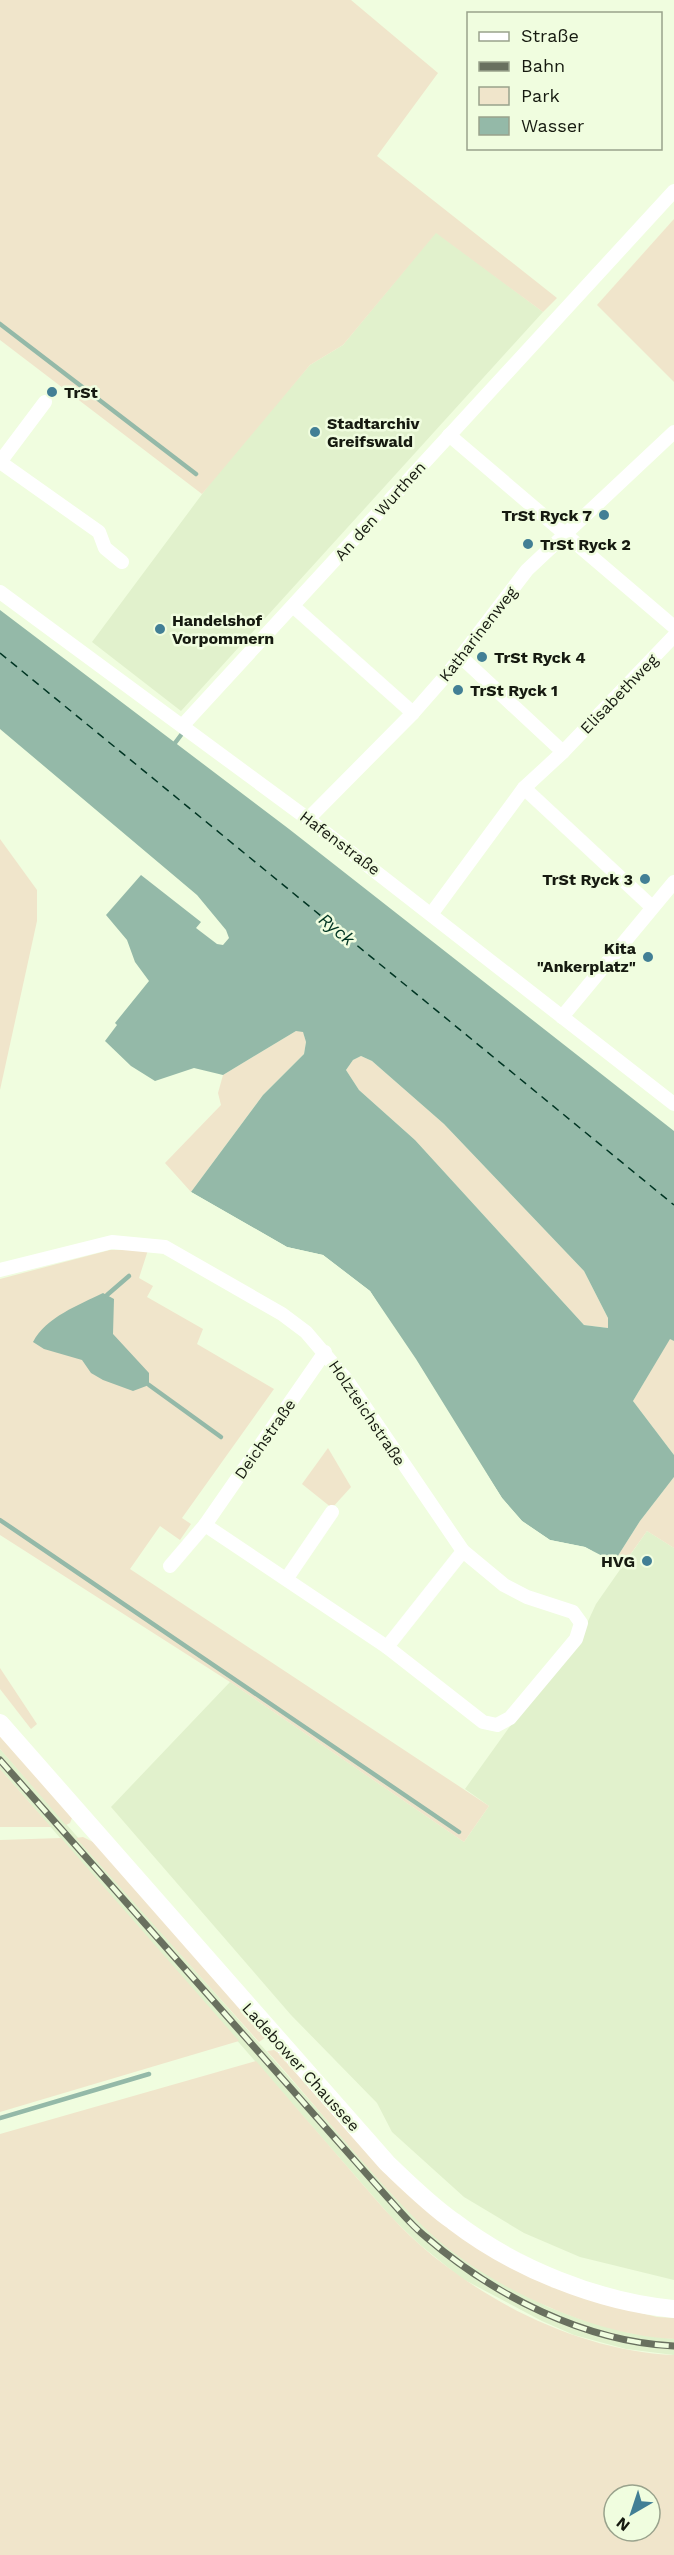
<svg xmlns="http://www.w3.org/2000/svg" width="674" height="2555" font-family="'Work Sans',sans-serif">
<rect width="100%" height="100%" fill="#f0fddf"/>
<g fill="#e1f1cc">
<path d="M436,232L543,312L181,711L92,642L226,462L310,365L343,345Z"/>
<path d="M647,1531L674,1548V2280L580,2257L524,2233L464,2197L392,2132L377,2103L291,2015L111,1807L230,1682L464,1842L489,1806L465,1789L508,1729L577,1645L596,1604Z"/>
<path d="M0,1749L392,2194L430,2232L471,2263L548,2307L580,2319L630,2333L674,2339V2355L626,2349L574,2335L542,2321L461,2278L419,2244L392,2218L0,1769Z"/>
</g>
<g fill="#f0e5cb" fill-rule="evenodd">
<path d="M0,0H351L438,73L377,156L557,298L543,312L436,233L343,345L310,365L202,494L0,340Z"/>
<path d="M674,219V382L597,305Z"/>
<path d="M0,839L37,890V921L0,1090Z"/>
<path d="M296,1031H303L306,1042L304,1054L263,1095L191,1192L165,1163L221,1105L218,1093L223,1075Z"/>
<path d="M361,1056L372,1061L444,1124L584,1271L608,1318V1328L584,1325L415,1140L359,1090L346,1070L353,1060Z"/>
<path d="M110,1250H148L139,1278L153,1286L147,1297L203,1329L197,1344L274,1389L182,1518L191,1524L180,1540L160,1526L130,1569L489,1806L464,1842L230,1682L0,1535V1279Z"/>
<path d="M670,1338L674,1341V1455L633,1401Z"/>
<path d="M328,1448L351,1487L332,1508L302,1484Z"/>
<path d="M674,1477V1548L647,1531L620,1569L614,1562L640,1521Z"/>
<path d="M0,1668L37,1724L31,1729L0,1689Z"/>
<path d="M0,1734L72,1818L70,1823L66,1825L0,1749Z"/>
<path d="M0,1769L51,1827H0Z"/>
<path d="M83,1837L95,1843L266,2037L259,2042L76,1838Z"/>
<path d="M61,1838L239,2041L0,2112V1840Z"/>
<path d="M274,2050L282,2055L414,2197L625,2309L657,2317L674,2318V2339C594,2336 486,2286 428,2231C372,2177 320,2110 267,2051Z"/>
<path d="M256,2061C287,2097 319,2134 351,2171C373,2196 394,2222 419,2244C487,2304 582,2351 674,2355V2555H0V2134ZM614,2495H650V2531H614Z"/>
</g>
<g fill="#94b9a8" fill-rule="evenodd">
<path d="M0,610L289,829L674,1131V1341L670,1339L633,1401L674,1455V1477L640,1521L614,1562L585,1547L550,1540L522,1521L502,1498L416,1359L370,1291L323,1255L287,1247L191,1192L263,1095L304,1054L306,1042L303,1032L296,1031L223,1075L194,1068L155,1081L131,1066L105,1041L117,1025L115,1023L149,981L135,962L127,940L106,915L141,875L201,922L196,928L217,944L223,945L229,938L226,930L197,895L0,729ZM361,1056L372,1061L444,1124L584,1271L608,1318V1328L584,1325L415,1140L359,1090L346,1070L353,1060Z"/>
<path d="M103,1293L114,1299L113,1334L149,1373V1385L133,1391L103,1380L91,1373L82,1360L44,1349L33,1342C46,1317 79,1305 103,1293Z"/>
</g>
<g fill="#f0fddf">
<path d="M191,1192L287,1247L323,1255L370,1291L412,1359L367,1293L322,1258L285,1249L189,1194Z"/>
<path d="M415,1363L502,1498L522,1521L550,1540L585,1547L592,1551L591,1553L549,1543L519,1523L499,1500L468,1452Z"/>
</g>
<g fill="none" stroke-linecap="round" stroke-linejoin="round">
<g stroke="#94b9a8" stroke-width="4.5">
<path d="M0,324L196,474"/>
<path d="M172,747L181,735"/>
<path d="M107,1295L129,1276"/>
<path d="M149,1385L221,1437"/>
<path d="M0,1520L459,1832"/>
<path d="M0,2118L149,2074"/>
</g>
<path stroke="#003523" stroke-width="1.5" stroke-dasharray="8 6" stroke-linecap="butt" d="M0,653L674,1205"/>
<g stroke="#fff" stroke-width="14">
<path d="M45,402L0,462L99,532L105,548L122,562"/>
<path d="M449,435L674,627"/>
<path d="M0,592L308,819L674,1104"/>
<path d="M294,607L413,713"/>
<path d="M461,657L563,752"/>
<path d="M183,725L674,191"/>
<path d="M524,788L652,907"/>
<path d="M308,819L413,713L449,672L527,570L674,432"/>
<path d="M432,913L524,788L563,752L674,636"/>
<path d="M562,1017L674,882"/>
<path d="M0,1270L112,1242L165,1247L282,1314L306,1332L346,1379L463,1551L504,1585L527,1597L573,1612L581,1623L576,1639L510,1718L497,1725L483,1722L387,1647L205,1525L325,1352"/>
<path d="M170,1566L205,1525"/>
<path d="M287,1578L332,1512"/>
<path d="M387,1647L463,1551"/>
</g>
<path stroke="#fff" stroke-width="18" d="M0,1723L387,2163C408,2183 429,2204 453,2221C514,2268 598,2302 674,2309"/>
<defs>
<path id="rail" d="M0,1760L388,2198C400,2211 412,2226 426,2237C493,2295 585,2342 674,2346"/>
</defs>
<use href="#rail" stroke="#69705f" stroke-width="7"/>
<use href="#rail" stroke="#f0fddf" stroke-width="4.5" stroke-dasharray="14" stroke-linecap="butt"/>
</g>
<g fill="#427f95" stroke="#f0fddf" stroke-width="2">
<circle cx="52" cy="392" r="6"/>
<circle cx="315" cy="432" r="6"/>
<circle cx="604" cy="515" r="6"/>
<circle cx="528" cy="544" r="6"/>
<circle cx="160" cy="629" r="6"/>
<circle cx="482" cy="657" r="6"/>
<circle cx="458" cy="690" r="6"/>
<circle cx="645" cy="879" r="6"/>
<circle cx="648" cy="957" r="6"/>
<circle cx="647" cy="1561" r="6"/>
</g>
<g text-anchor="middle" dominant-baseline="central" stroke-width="5" stroke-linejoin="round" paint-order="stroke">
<g font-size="16" font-weight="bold" fill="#161a10" stroke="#f0fddf" text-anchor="start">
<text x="64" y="392">TrSt</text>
<text x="327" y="423">Stadtarchiv<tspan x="327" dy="18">Greifswald</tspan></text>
<text x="592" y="515" text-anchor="end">TrSt Ryck 7</text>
<text x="540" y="544">TrSt Ryck 2</text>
<text x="172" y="620">Handelshof<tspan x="172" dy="18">Vorpommern</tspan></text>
<text x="494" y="657">TrSt Ryck 4</text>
<text x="470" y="690">TrSt Ryck 1</text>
<text x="633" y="879" text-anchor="end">TrSt Ryck 3</text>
<text x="636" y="948" text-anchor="end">Kita<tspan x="636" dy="18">"Ankerplatz"</tspan></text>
<text x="635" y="1561" text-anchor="end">HVG</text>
</g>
<g font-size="16" fill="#161a10" stroke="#f0fddf">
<text transform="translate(380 511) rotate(-48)">An den Wurthen</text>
<text transform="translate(478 634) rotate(-52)">Katharinenweg</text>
<text transform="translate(619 694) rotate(-46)">Elisabethweg</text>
<text transform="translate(340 843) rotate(37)">Hafenstraße</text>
<text transform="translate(367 1413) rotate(56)">Holzteichstraße</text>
<text transform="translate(265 1439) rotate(-55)">Deichstraße</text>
<text transform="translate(301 2067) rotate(48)">Ladebower Chaussee</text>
</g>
<g font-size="18" font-style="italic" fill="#003523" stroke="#f0fddf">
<text transform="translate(337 929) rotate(39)">Ryck</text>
</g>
</g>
<rect x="467" y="12" width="195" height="138" fill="#f0fddf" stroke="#99a28c" stroke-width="1.5"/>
<rect x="479" y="32" width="30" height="9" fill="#ffffff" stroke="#99a28c" stroke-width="1.5"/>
<text x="521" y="42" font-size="18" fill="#161a10">Straße</text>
<rect x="479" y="62" width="30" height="9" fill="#69705f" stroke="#99a28c" stroke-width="1.5"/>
<text x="521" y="72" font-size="18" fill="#161a10">Bahn</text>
<rect x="479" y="87" width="30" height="18" fill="#f0e5cb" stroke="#99a28c" stroke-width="1.5"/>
<text x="521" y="102" font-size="18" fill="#161a10">Park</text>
<rect x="479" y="117" width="30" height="18" fill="#94b9a8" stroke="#99a28c" stroke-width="1.5"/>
<text x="521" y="132" font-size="18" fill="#161a10">Wasser</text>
<g transform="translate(632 2513) rotate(219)"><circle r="28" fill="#f0fddf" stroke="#99a28c" stroke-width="1.5"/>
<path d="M0-4.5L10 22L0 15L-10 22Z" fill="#427f95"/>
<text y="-9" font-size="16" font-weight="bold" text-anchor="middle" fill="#161a10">N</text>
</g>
</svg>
